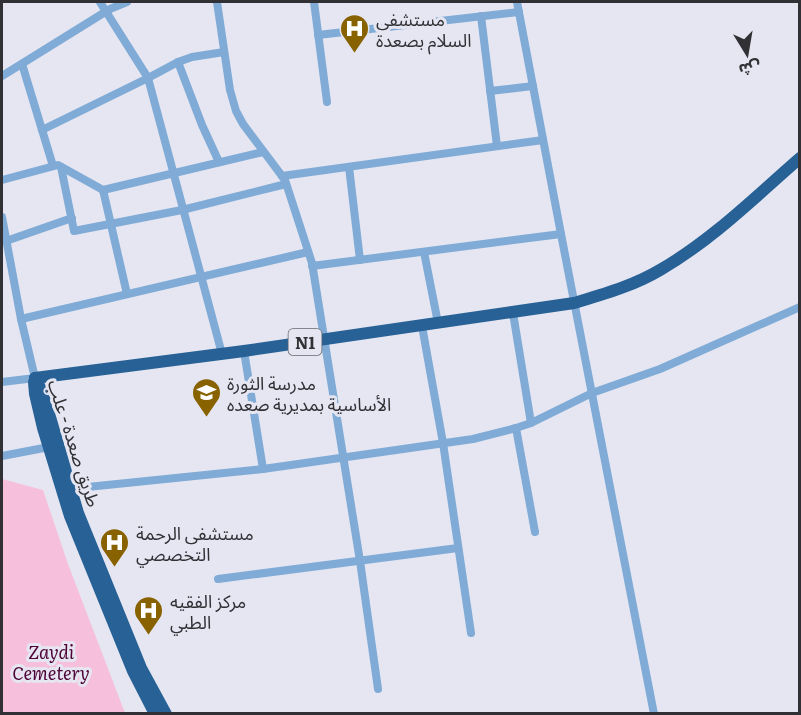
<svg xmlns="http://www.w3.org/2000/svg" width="801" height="715" font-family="Literata,'Noto Sans Arabic',serif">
<rect width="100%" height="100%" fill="#e5e6f1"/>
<path fill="#f6c0dd" d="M2,479L43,490L68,564L125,713H2Z"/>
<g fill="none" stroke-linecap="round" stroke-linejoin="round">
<g stroke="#80abd6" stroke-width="8">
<path d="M100,2L148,78L222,354"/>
<path d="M217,2L230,90L236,111L243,124L285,180L312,263L360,561L378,689"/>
<path d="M314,2L327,102"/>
<path d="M517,2L561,234L654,714"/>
<path d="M481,16L497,146"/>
<path d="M318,35L519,12"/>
<path d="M178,62L202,125L219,162"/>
<path d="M22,64L53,166"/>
<path d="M2,76L110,9L127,2"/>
<path d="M490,91L533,86"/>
<path d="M42,130L148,78L178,62L192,57L224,52"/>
<path d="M61,167L74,231L182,210L286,184"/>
<path d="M349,167L360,260"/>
<path d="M282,176L543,140"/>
<path d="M2,180L58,165L103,190L263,152"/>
<path d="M103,190L127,294"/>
<path d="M2,217L21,319L35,378L2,382"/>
<path d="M6,241L72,218"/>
<path d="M424,252L438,323"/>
<path d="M312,266L561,234"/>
<path d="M513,313L531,423"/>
<path d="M21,319L308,252"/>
<path d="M422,326L443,443L471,633"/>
<path d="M244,351L263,469"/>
<path d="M516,428L535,532"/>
<path d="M2,456L49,447"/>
<path d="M68,489L263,469L473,439L516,428L531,423L592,393L660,369L800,307"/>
<path d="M218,579L458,548"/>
</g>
<g stroke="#276196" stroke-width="12">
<path d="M35,378L244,351L574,303C604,294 633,286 660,270C712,240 755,197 800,158"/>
<path d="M35,378L43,393L78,513L141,668L166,714"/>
<path d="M34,382L35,394L43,428L70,516L133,671L155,714"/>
</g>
</g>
<defs>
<symbol id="hospital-pin" viewBox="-11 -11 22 30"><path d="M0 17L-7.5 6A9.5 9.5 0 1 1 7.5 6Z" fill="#896200" stroke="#e5e6f1"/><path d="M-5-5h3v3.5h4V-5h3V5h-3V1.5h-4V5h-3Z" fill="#fff"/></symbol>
<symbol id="university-pin" viewBox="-11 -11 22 30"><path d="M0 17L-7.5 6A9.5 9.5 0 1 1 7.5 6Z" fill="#896200" stroke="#e5e6f1"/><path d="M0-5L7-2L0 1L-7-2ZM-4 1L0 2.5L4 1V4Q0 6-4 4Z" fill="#fff"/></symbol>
</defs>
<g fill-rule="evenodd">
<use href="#hospital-pin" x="338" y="12" width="33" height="45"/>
<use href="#university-pin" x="190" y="376" width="33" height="45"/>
<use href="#hospital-pin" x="98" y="526" width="33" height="45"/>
<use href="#hospital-pin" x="132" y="594" width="33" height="45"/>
</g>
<g text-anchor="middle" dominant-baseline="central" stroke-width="6" stroke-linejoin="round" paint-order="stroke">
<rect fill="#e5e6f1" stroke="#66676d" stroke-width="1.5" x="288.5" y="329" width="33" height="26" rx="4.5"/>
<g font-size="16" font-weight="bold" fill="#303035">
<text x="305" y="342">N1</text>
</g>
<g font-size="18" fill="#303035" stroke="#e5e6f1" text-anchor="start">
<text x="376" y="18">مستشفى<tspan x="376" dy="21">السلام بصعدة</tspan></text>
<text x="227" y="382">مدرسة الثورة<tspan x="227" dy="21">الأساسية بمديرية صعده</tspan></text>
<text x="136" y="532">مستشفى الرحمة<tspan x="136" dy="21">التخصصي</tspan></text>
<text x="170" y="600">مركز الفقيه<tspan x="170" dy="21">الطبي</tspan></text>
</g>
<g font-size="18" fill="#303035" stroke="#e5e6f1">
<text transform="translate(75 443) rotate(72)">طريق صعدة - علب</text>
</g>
<g font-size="18" font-style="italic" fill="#4e0436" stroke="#e5e6f1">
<text x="51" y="651">Zaydi<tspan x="51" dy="21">Cemetery</tspan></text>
</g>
</g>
<rect width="801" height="715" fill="none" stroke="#303035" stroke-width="6"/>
<g transform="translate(747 54) rotate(169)" stroke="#e5e6f1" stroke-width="4.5" paint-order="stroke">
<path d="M0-4.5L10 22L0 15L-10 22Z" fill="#303035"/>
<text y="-9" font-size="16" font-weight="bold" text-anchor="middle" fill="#303035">ش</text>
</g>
</svg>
